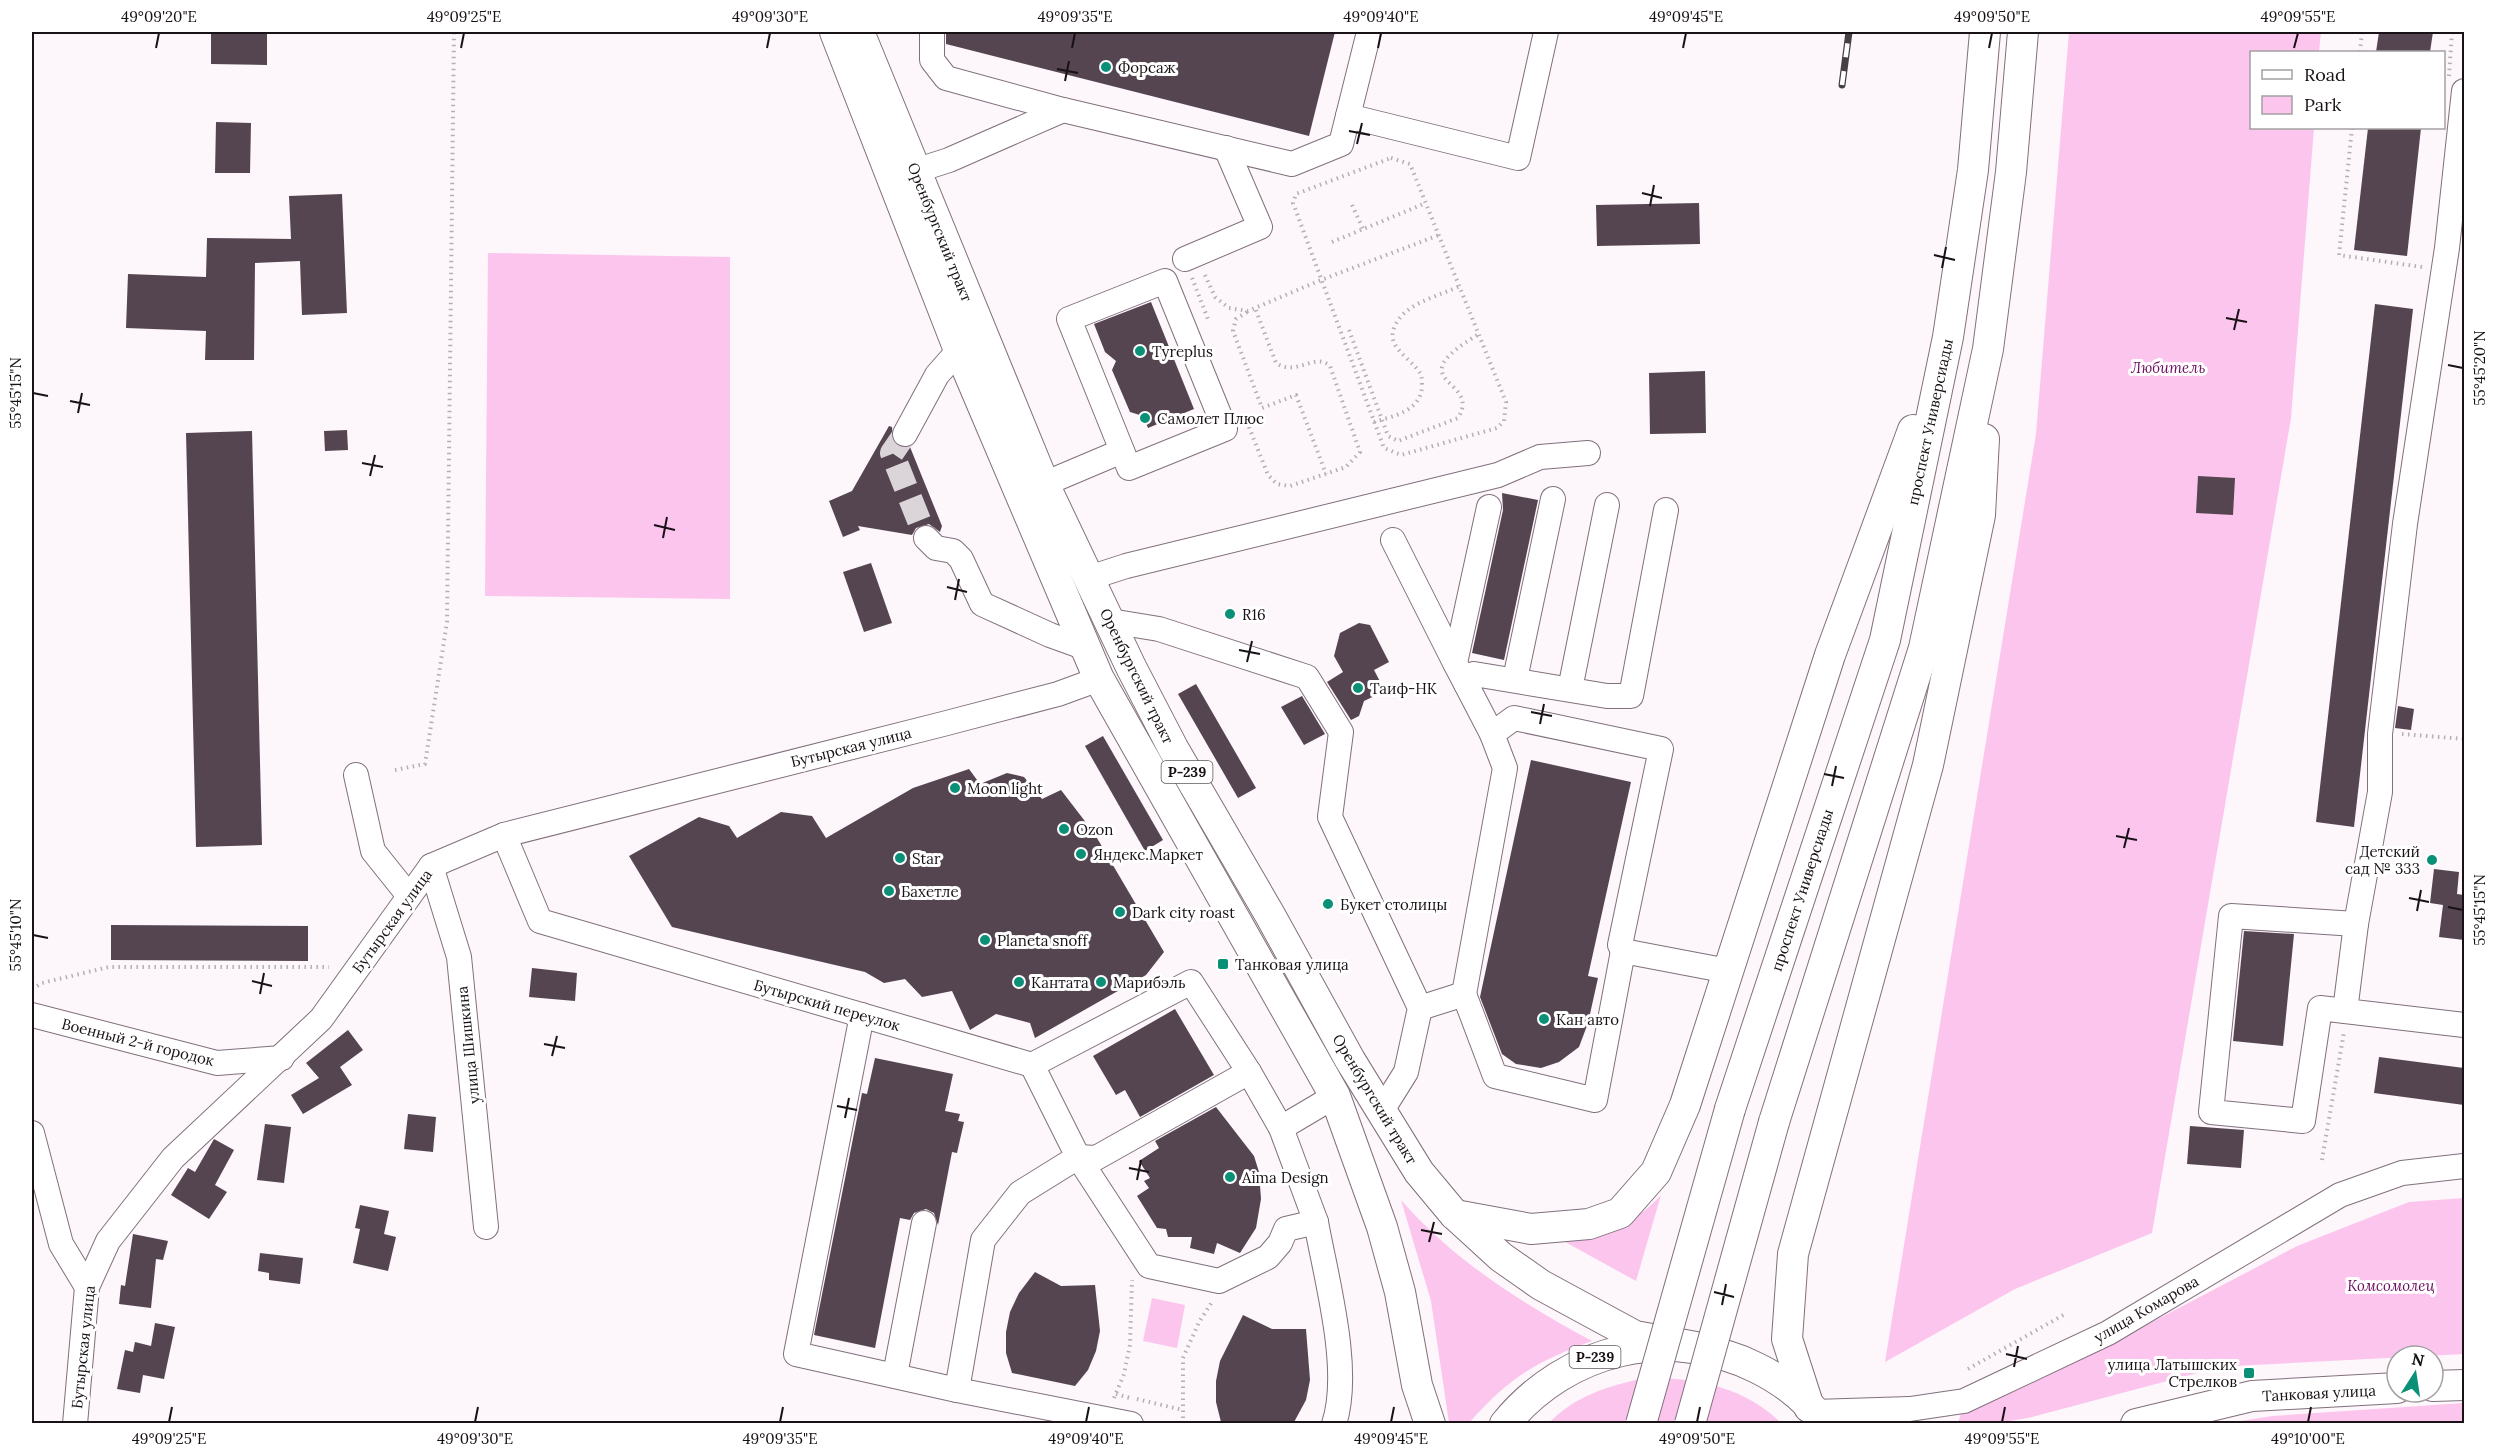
<svg xmlns="http://www.w3.org/2000/svg" width="2496" height="1455" font-family="Lora,serif">
<rect width="100%" height="100%" fill="#fdf6fb"/>
<g fill="#fcc5ee">
<path d="M2069,32H2321L2319,52H2252V128H2314L2291,418L2152,1233L2015,1289L1885,1362L2036,434Z"/>
<path d="M488,253L730,257V599L485,596Z"/>
<path d="M1661,1195L1636,1281L1558,1238C1599,1230 1631,1229 1661,1195Z"/>
<path d="M2464,1198V1354L2235,1366L2197,1373L2028,1418L1997,1423H1958L1962,1410L2072,1364L2297,1246L2409,1202Z"/>
<path d="M1401,1200C1454,1261 1522,1303 1592,1341C1535,1362 1509,1378 1469,1423H1449L1431,1301Z"/>
<path d="M1152,1298L1185,1305L1177,1348L1143,1341Z"/>
<path d="M1646,1378C1695,1377 1745,1387 1781,1423L1548,1424C1574,1396 1610,1385 1646,1378Z"/>
<path d="M2464,1403V1423H2228L2272,1416Z"/>
</g>
<g fill="#554551">
<path d="M211,32H267V65L211,64Z"/>
<path d="M946,32H1335L1309,136L946,44Z"/>
<path d="M2379,32H2433L2430,52H2376Z"/>
<path d="M216,122L251,123L250,173H215Z"/>
<path d="M2368,128H2421L2407,256L2354,250Z"/>
<path d="M342,194L347,313L302,315L300,261L255,263L254,360H205L206,331L126,328L128,274L206,277L207,238L291,239L289,196Z"/>
<path d="M1699,203L1700,244L1597,246L1596,205Z"/>
<path d="M1151,302L1194,409L1148,428L1143,416L1130,412L1112,370L1116,361L1105,352L1094,324Z"/>
<path d="M2375,304L2413,309L2354,827L2316,822Z"/>
<path d="M1705,371L1706,433L1650,434L1649,373Z"/>
<path d="M889,426L892,427L893,442L899,447H910L942,526L940,532L929,524L916,528L912,535L858,526L860,530L843,537L829,501L852,491Z"/>
<path d="M347,430L348,450L325,451L324,431Z"/>
<path d="M252,431L262,845L196,847L186,433Z"/>
<path d="M2198,476L2235,478L2233,515L2196,513Z"/>
<path d="M1502,493L1538,500L1504,660L1472,653L1503,510Z"/>
<path d="M871,563L892,623L864,632L843,572Z"/>
<path d="M1359,623L1370,625L1389,662L1374,670L1385,691L1364,701L1359,716L1351,720L1327,682L1343,672L1334,656L1340,633Z"/>
<path d="M1196,684L1256,788L1238,798L1178,694Z"/>
<path d="M1302,696L1325,734L1304,745L1281,707Z"/>
<path d="M2398,706L2414,709L2411,730L2395,728Z"/>
<path d="M1103,736L1163,840L1145,851L1085,746Z"/>
<path d="M1531,760L1631,782L1588,976L1598,978L1588,1023L1579,1047L1559,1062L1541,1068L1516,1064L1502,1054L1480,997Z"/>
<path d="M969,769L980,784L1007,773L1024,777L1042,799L1061,790L1094,833L1164,952L1146,975L1035,1038L1030,1023L996,1014L970,1030L952,991L922,997L905,979L884,983L865,972L672,927L629,856L699,817L729,826L737,838L781,812L812,816L826,838L913,788Z"/>
<path d="M2434,869L2459,872L2457,894L2464,895V940L2439,937L2443,905L2430,903Z"/>
<path d="M111,925L308,926V961L111,960Z"/>
<path d="M2244,931L2294,934L2283,1046L2233,1041Z"/>
<path d="M532,968L577,973L575,1001L529,997Z"/>
<path d="M1175,1009L1214,1075L1140,1117L1125,1090L1116,1095L1093,1056Z"/>
<path d="M348,1030L363,1050L340,1067L352,1085L303,1114L291,1095L319,1078L306,1063Z"/>
<path d="M2379,1057L2464,1068V1105L2374,1093Z"/>
<path d="M875,1058L953,1074L945,1111L960,1114L958,1121L964,1122L957,1153L952,1152L938,1225L934,1213L926,1209L914,1213L910,1220L900,1218L875,1348L814,1335L862,1093L867,1094Z"/>
<path d="M1216,1107L1254,1156L1259,1172L1261,1199L1256,1228L1240,1253L1217,1243L1214,1254L1190,1248L1192,1237H1168L1166,1229L1157,1228L1137,1196L1149,1188L1144,1181L1150,1178L1139,1161L1159,1148L1155,1141Z"/>
<path d="M408,1114L436,1117L433,1152L404,1149Z"/>
<path d="M265,1124L291,1127L284,1183L257,1180Z"/>
<path d="M2190,1126L2244,1130L2241,1168L2187,1164Z"/>
<path d="M214,1139L234,1150L215,1185L227,1192L209,1219L171,1195L188,1168L195,1172Z"/>
<path d="M360,1205L389,1211L384,1234L396,1237L388,1271L353,1263L360,1229L355,1228Z"/>
<path d="M133,1234L168,1241L163,1260L156,1259L151,1308L119,1304L121,1285L125,1286Z"/>
<path d="M260,1253L303,1258L300,1284L269,1280V1273L258,1271Z"/>
<path d="M1035,1272L1061,1286L1095,1285L1100,1331L1096,1351L1088,1370L1075,1386L1012,1373L1006,1353V1332L1010,1312L1019,1293Z"/>
<path d="M1243,1315L1272,1329H1306L1310,1380L1306,1400L1293,1424L1221,1422L1216,1402V1381L1220,1361Z"/>
<path d="M155,1323L175,1327L164,1379L143,1375L140,1393L117,1389L125,1350L133,1352L135,1342L151,1346Z"/>
</g>
<g fill="none" stroke-linecap="round" stroke-linejoin="round">
<path stroke="#dbd4d9" stroke-width="24" stroke-dasharray="24 12" stroke-linecap="butt" d="M905,434L892,453L926,538"/>
<defs>
<g id="minor">
<path d="M932,32V60L946,78L1063,110L1292,164L1341,144L1369,32"/>
<path d="M2464,91L2447,248L2405,524L2380,734V792L2356,924L2345,1011L2464,1025"/>
<path d="M1348,116L1518,158L1546,32"/>
<path d="M915,171L949,160L1063,110"/>
<path d="M1185,259L1260,227L1226,148"/>
<path d="M1165,281L1225,429L1129,468L1069,319Z"/>
<path d="M905,434L937,375L959,350"/>
<path d="M1044,484L1122,451"/>
<path d="M926,538L936,548L953,551L961,559L982,604L1050,635L1086,648"/>
<path d="M1393,540L1455,663"/>
<path d="M1089,578L1126,566L1498,475L1540,457L1588,453"/>
<path d="M1110,621L1159,629L1307,677L1341,732L1330,817L1420,1008L1406,1072L1381,1112"/>
<path d="M1515,679L1553,499"/>
<path d="M1466,684L1455,663L1489,507"/>
<path d="M1570,689L1607,505"/>
<path d="M1492,734L1466,684L1474,674L1607,696H1631L1666,510"/>
<path d="M356,775L373,851L409,896"/>
<path d="M504,835L540,921L1032,1065L1191,982L1249,1072L1281,1128L1316,1222L1286,1229L1280,1243L1268,1257L1219,1281L1149,1266L1078,1157L1032,1065"/>
<path d="M431,866L459,957L486,1227"/>
<path d="M1464,994L1505,768L1492,734L1514,718L1661,749L1620,945L1623,951"/>
<path d="M1420,1008L1464,994L1495,1076L1595,1100L1623,951L1728,971"/>
<path d="M2345,1011L2320,1008L2303,1121L2211,1112L2231,916L2356,924"/>
<path d="M32,1015L217,1063L282,1058"/>
<path d="M862,1015L796,1354L957,1390"/>
<path d="M1281,1128L1335,1096"/>
<path d="M32,1133L61,1244L87,1287"/>
<path d="M1316,1222C1326,1278 1352,1370 1334,1424"/>
<path d="M895,1375L924,1223"/>
<path d="M1814,1412L1910,1409L1964,1401L2108,1333L2340,1195L2402,1173L2464,1166"/>
<path d="M75,1424L87,1287L108,1241L173,1158L321,1019L431,866L504,835L943,724L1058,694L1099,679"/>
<path d="M1131,1424L957,1390L983,1240L1020,1193L1078,1157L1096,1158L1249,1072"/>
</g>
<g id="major">
<path d="M835,32L959,350L1099,679L1335,1096L1382,1227L1400,1292L1417,1385L1430,1424"/>
<path d="M859,32L1044,484L1131,667L1173,748L1270,915L1350,1060L1419,1172L1454,1214L1501,1257L1541,1285L1635,1336L1707,1349"/>
<path d="M1730,1109L1885,640L1948,337L1973,170L1985,32"/>
<path d="M1774,1122L1924,648L1988,349L2011,172L2023,32"/>
<path d="M1455,1215L1531,1229L1589,1224L1620,1213L1656,1172L1685,1105L1830,655L1913,430"/>
<path d="M2433,1386L2464,1385"/>
<path d="M1809,1407L1787,1339L1793,1254L1928,765L1980,515L1984,439"/>
<path d="M1505,1424C1567,1348 1669,1324 1757,1368C1783,1381 1808,1400 1824,1424"/>
<path d="M2136,1424L2252,1396L2397,1388"/>
</g>
</defs>
<use href="#minor" stroke="#81707c" stroke-width="26"/>
<use href="#major" stroke="#81707c" stroke-width="32"/>
<g stroke="#b5aeb3" stroke-width="4" stroke-dasharray="1.5 4.5" stroke-linecap="butt">
<path d="M2360,52L2362,32"/>
<path d="M2449,76L2452,32"/>
<path d="M2352,128L2339,255L2422,267"/>
<path d="M1391,158L1410,164L1506,402L1504,421L1497,428L1401,455L1384,448L1293,203L1296,194Z"/>
<path d="M1352,205L1363,229"/>
<path d="M1332,242L1426,203"/>
<path d="M1205,275L1215,297L1229,308L1248,311L1321,280L1439,235"/>
<path d="M1192,278L1208,319"/>
<path d="M1247,312L1236,319L1233,331L1262,408L1296,395L1326,474"/>
<path d="M1349,330L1388,436L1398,441L1458,418C1483,378 1395,384 1479,334"/>
<path d="M1374,422C1394,416 1421,411 1422,386C1422,379 1422,374 1417,369C1405,354 1381,343 1399,319C1411,302 1441,295 1460,286"/>
<path d="M1249,427L1268,475L1277,484L1290,486L1346,467L1360,452L1330,366C1315,352 1296,377 1276,363L1255,308"/>
<path d="M2402,734L2464,739"/>
<path d="M395,770L425,764L447,622L454,32"/>
<path d="M32,989L42,983L109,967H329"/>
<path d="M2322,1160L2344,1032"/>
<path d="M1968,1369L2065,1314"/>
<path d="M1116,1394L1130,1398"/>
<path d="M1114,1398L1124,1374L1130,1345L1132,1280"/>
<path d="M1137,1399L1183,1410"/>
<path d="M1183,1424V1358L1199,1322L1212,1302"/>
</g>
<use href="#minor" stroke="#fff" stroke-width="24"/>
<use href="#major" stroke="#fff" stroke-width="30"/>
<defs>
<path id="rail" d="M1842,85L1849,32"/>
</defs>
<use href="#rail" stroke="#463f44" stroke-width="7"/>
<use href="#rail" stroke="#fff" stroke-width="4.5" stroke-dasharray="14" stroke-linecap="butt"/>
<defs>
<g id="major-bridge">
<path d="M1641,1424L1730,1109"/>
<path d="M1690,1424L1774,1122"/>
</g>
</defs>
<use href="#major-bridge" stroke="#81707c" stroke-width="32" stroke-linecap="butt"/>
<use href="#major-bridge" stroke="#fff" stroke-width="30"/>
</g>
<path fill="none" stroke="#181116" stroke-width="2" d="M156,48L159,33M461,48L464,33M767,48L770,33M1072,48L1075,33M1378,48L1381,33M1683,48L1686,33M1989,48L1992,33M2294,48L2298,33M1057,69L1078,73M1065,81L1069,61M1349,131L1370,135M1357,144L1362,123M1642,193L1662,198M1650,206L1654,185M1934,255L1955,260M1942,268L1946,247M2226,318L2247,322M2234,330L2239,309M2448,365L2463,368M33,393L48,396M70,401L90,405M78,413L82,393M362,463L383,467M370,476L375,455M654,525L675,530M663,538L667,517M947,587L967,592M955,600L959,579M1239,650L1260,654M1247,662L1252,641M1531,712L1552,716M1540,724L1544,704M1824,774L1844,778M1832,786L1836,766M2116,836L2137,840M2124,848L2129,828M2409,898L2429,902M2448,907L2463,910M2417,911L2421,890M33,935L48,938M252,981L272,986M260,994L264,973M544,1044L565,1048M552,1056L557,1036M837,1106L857,1110M845,1118L849,1098M1129,1168L1149,1172M1137,1180L1141,1160M1421,1230L1442,1234M1429,1242L1434,1222M1714,1292L1734,1297M1722,1305L1726,1284M2006,1354L2027,1359M2014,1367L2018,1346M169,1422L172,1407M475,1422L478,1407M780,1422L783,1407M1086,1422L1089,1407M1391,1422L1394,1407M1697,1422L1700,1407M2002,1422L2005,1407M2308,1422L2311,1407"/>
<g fill="#0b9078" stroke="#fff" stroke-width="2">
<circle cx="1106" cy="67" r="6"/>
<circle cx="1140" cy="351" r="6"/>
<circle cx="1145" cy="418" r="6"/>
<circle cx="1230" cy="614" r="6"/>
<circle cx="1358" cy="688" r="6"/>
<circle cx="955" cy="788" r="6"/>
<circle cx="1064" cy="829" r="6"/>
<circle cx="1081" cy="854" r="6"/>
<circle cx="900" cy="858" r="6"/>
<circle cx="2432" cy="860" r="6"/>
<circle cx="889" cy="891" r="6"/>
<circle cx="1328" cy="904" r="6"/>
<circle cx="1120" cy="912" r="6"/>
<circle cx="985" cy="940" r="6"/>
<rect x="1217" y="958" width="12" height="12" rx="3"/>
<circle cx="1019" cy="982" r="6"/>
<circle cx="1101" cy="982" r="6"/>
<circle cx="1544" cy="1019" r="6"/>
<circle cx="1230" cy="1177" r="6"/>
<rect x="2243" y="1367" width="12" height="12" rx="3"/>
</g>
<g text-anchor="middle" dominant-baseline="central" stroke-width="6" stroke-linejoin="round" paint-order="stroke">
<g fill="#fff" stroke="#5d585c" stroke-width="1.5">
<rect x="1161.5" y="761" width="51" height="22" rx="4.5"/>
<rect x="1569.5" y="1346" width="51" height="22" rx="4.5"/>
</g>
<g font-size="14" font-weight="bold" fill="#181116">
<text x="1187" y="772">Р-239</text>
<text x="1595" y="1357">Р-239</text>
</g>
<g font-size="15" fill="#181116" stroke="#fff" text-anchor="start">
<text x="1118" y="67">Форсаж</text>
<text x="1152" y="351">Tyreplus</text>
<text x="1157" y="418">Самолет Плюс</text>
<text x="1242" y="614">R16</text>
<text x="1370" y="688">Таиф-НК</text>
<text x="967" y="788">Moon light</text>
<text x="1076" y="829">Ozon</text>
<text x="2420" y="851" text-anchor="end">Детский<tspan x="2420" dy="17">сад № 333</tspan></text>
<text x="1093" y="854">Яндекс.Маркет</text>
<text x="912" y="858">Star</text>
<text x="901" y="891">Бахетле</text>
<text x="1340" y="904">Букет столицы</text>
<text x="1132" y="912">Dark city roast</text>
<text x="997" y="940">Planeta snoff</text>
<text x="1235" y="964">Танковая улица</text>
<text x="1031" y="982">Кантата</text>
<text x="1113" y="982">Марибэль</text>
<text x="1556" y="1019">Кан авто</text>
<text x="1242" y="1177">Aima Design</text>
<text x="2237" y="1364" text-anchor="end">улица Латышских<tspan x="2237" dy="17">Стрелков</tspan></text>
</g>
<g font-size="15" fill="#181116" stroke="#fff">
<text transform="translate(940 232) rotate(68)">Оренбургский тракт</text>
<text transform="translate(1930 422) rotate(-78)">проспект Универсиады</text>
<text transform="translate(1137 676) rotate(64)">Оренбургский тракт</text>
<text transform="translate(851 747) rotate(-14)">Бутырская улица</text>
<text transform="translate(1802 890) rotate(-72)">проспект Универсиады</text>
<text transform="translate(392 921) rotate(-54)">Бутырская улица</text>
<text transform="translate(827 1005) rotate(16)">Бутырский переулок</text>
<text transform="translate(138 1042) rotate(14)">Военный 2-й городок</text>
<text transform="translate(468 1045) rotate(-96)">улица Шишкина</text>
<text transform="translate(1375 1099) rotate(59)">Оренбургский тракт</text>
<text transform="translate(2146 1309) rotate(-30)">улица Комарова</text>
<text transform="translate(83 1347) rotate(-84)">Бутырская улица</text>
<text transform="translate(2319 1393) rotate(-3)">Танковая улица</text>
</g>
<g font-size="15" font-style="italic" fill="#6c0e5f" stroke="#fff">
<text x="2168" y="367">Любитель</text>
<text x="2391" y="1285">Комсомолец</text>
</g>
</g>
<rect width="2496" height="1455" fill="none" stroke="#ffffff" stroke-width="66"/>
<rect x="2250" y="51" width="195" height="78" fill="#ffffff" stroke="#a3a0a2" stroke-width="1.5"/>
<rect x="2262" y="70" width="30" height="9" fill="#ffffff" stroke="#a3a0a2" stroke-width="1.5"/>
<text x="2304" y="81" font-size="18" fill="#181116">Road</text>
<rect x="2262" y="96" width="30" height="18" fill="#fcc5ee" stroke="#a3a0a2" stroke-width="1.5"/>
<text x="2304" y="111" font-size="18" fill="#181116">Park</text>
<g transform="translate(2415 1374) rotate(12)"><circle r="28" fill="#ffffff" stroke="#a3a0a2" stroke-width="1.5"/>
<path d="M0-4.5L10 22L0 15L-10 22Z" fill="#0b9078"/>
<text y="-9" font-size="16" font-weight="bold" text-anchor="middle" fill="#181116">N</text>
</g>
<rect x="33" y="33" width="2430" height="1389" fill="none" stroke="#181116" stroke-width="2"/>
<g font-size="15" text-anchor="middle" fill="#181116">
<text x="159" y="22">49°09'20"E</text>
<text x="464" y="22">49°09'25"E</text>
<text x="770" y="22">49°09'30"E</text>
<text x="1075" y="22">49°09'35"E</text>
<text x="1381" y="22">49°09'40"E</text>
<text x="1686" y="22">49°09'45"E</text>
<text x="1992" y="22">49°09'50"E</text>
<text x="2298" y="22">49°09'55"E</text>
<text transform="translate(2480 368) rotate(-90)" y="5">55°45'20"N</text>
<text transform="translate(16 393) rotate(-90)" y="5">55°45'15"N</text>
<text transform="translate(2480 910) rotate(-90)" y="5">55°45'15"N</text>
<text transform="translate(16 935) rotate(-90)" y="5">55°45'10"N</text>
<text x="169" y="1444">49°09'25"E</text>
<text x="475" y="1444">49°09'30"E</text>
<text x="780" y="1444">49°09'35"E</text>
<text x="1086" y="1444">49°09'40"E</text>
<text x="1391" y="1444">49°09'45"E</text>
<text x="1697" y="1444">49°09'50"E</text>
<text x="2002" y="1444">49°09'55"E</text>
<text x="2308" y="1444">49°10'00"E</text>
</g>
</svg>
